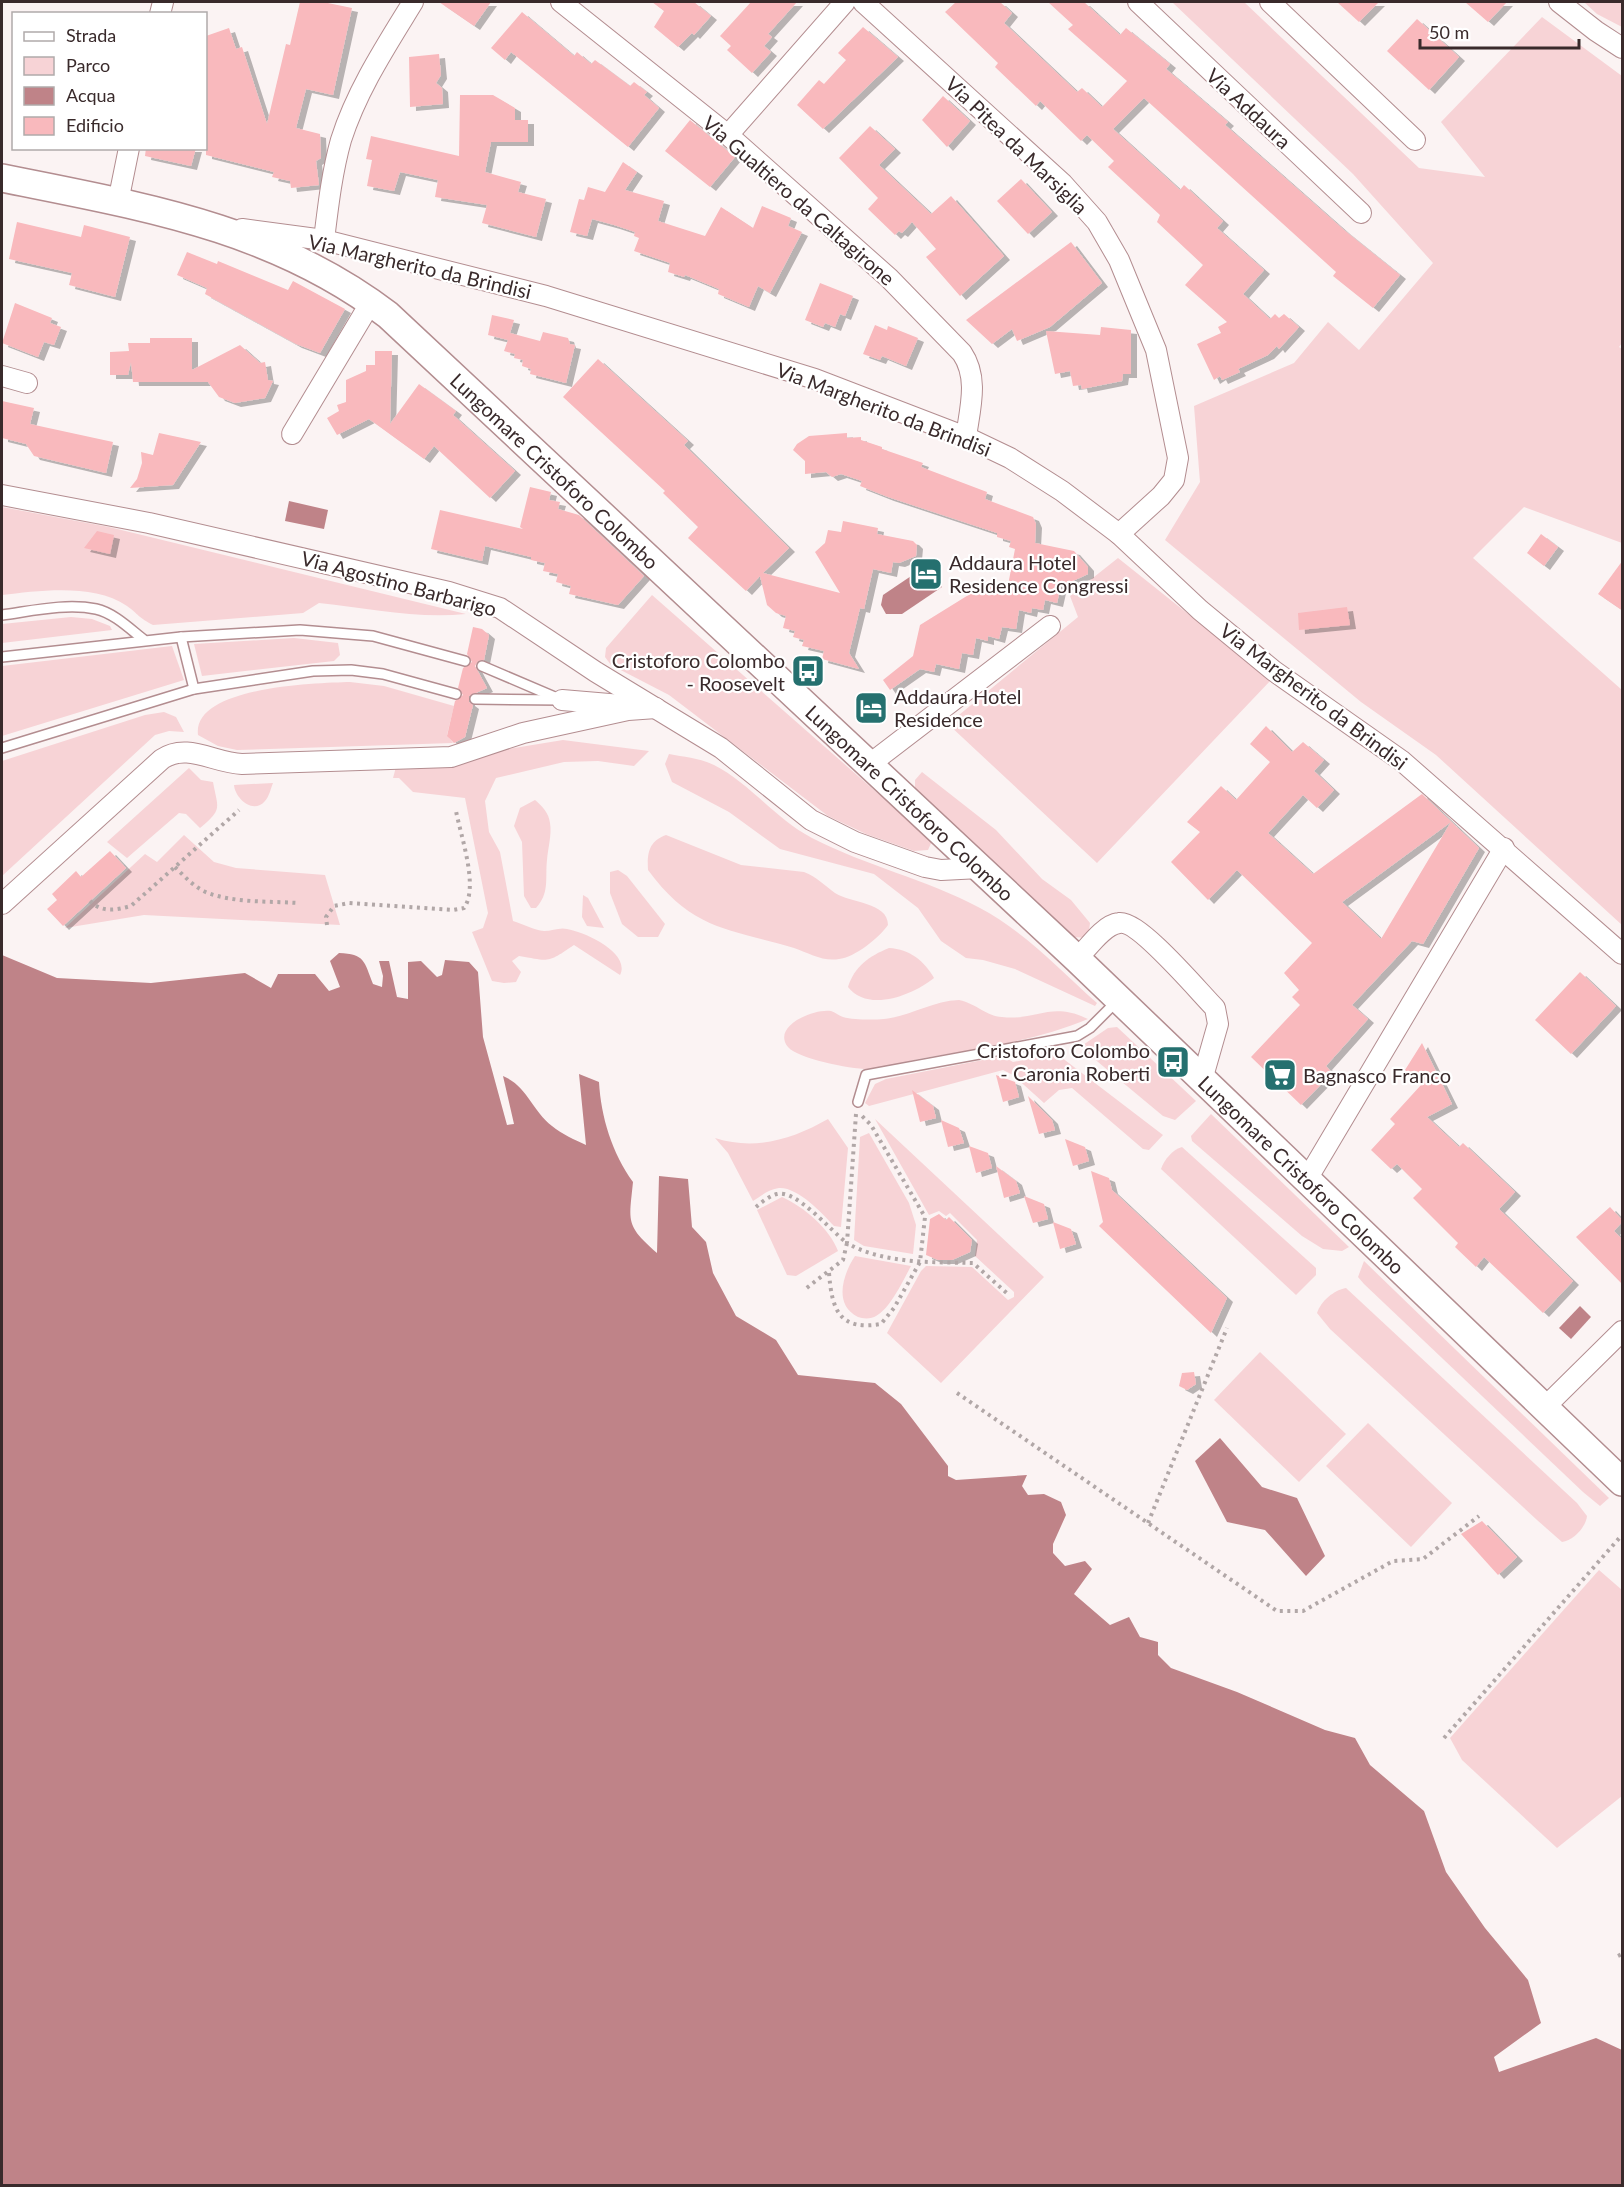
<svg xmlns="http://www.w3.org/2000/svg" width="1624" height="2187" font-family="Lato,sans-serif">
<defs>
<filter id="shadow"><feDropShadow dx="6" dy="4" stdDeviation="0" flood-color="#0004"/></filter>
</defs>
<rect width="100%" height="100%" fill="#fbf3f3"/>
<g fill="#f7d3d6">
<path d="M1172,2H1244L1419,168L1485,177L1441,122L1542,17L1622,76V343L1619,347L1622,349V543L1524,507L1473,558L1622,690V925L1436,755L1361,702L1165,540L1200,482L1194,406L1294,363L1328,322L1359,350L1433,263L1353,174Z"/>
<path d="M1584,2H1622V27L1597,14Z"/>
<path d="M2,507L109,527L466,614C416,619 369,608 319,603L303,613L153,625C139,618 138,614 127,606C93,583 39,591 2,595Z"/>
<path d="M1118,558L1271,680L1097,863L948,724L1078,617L1070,596Z"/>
<path d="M652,595L932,841L928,850L914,851L866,834L828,816L669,695L611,665L605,657L606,648Z"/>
<path d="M71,617L92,619L110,626L112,630L2,643V624Z"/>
<path d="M294,638L338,643L340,655L334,661L202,676L194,644Z"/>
<path d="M172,646L184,680L2,736V666Z"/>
<path d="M350,682L384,686L454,706L447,735L453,743L237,750L218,746L198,735C192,686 317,683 350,682Z"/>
<path d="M164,712L176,717L184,732L169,731L155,735L2,876V761L145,715Z"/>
<path d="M563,740L649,751L634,766L598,761L564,762L496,778L485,801L489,832L500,852L513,921C523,924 534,930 544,931C552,931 560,927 567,929C585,932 631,953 620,975L574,945C546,964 550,961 519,956L512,961L521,972L516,982L504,983L492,981L472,932L483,928L488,913L465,798L413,792L399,778H393L396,767Z"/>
<path d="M669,754C684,757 700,758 714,765C750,783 775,819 812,838C866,866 926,879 980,908C1024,931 1060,970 1097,1003L1095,1006L1015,969L983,960L966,958L941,941L918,908L874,874L780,849L729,812L672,782L665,764Z"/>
<path d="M189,768L201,780L213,782C218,809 223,809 200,828L186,814L179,813L127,858L107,842Z"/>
<path d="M922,772L996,830L1042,879L1071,900L1090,923L1088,938L1073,937L915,788V780Z"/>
<path d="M273,783C271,788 269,797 265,801C253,815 235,798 234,785Z"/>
<path d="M535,800C542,806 549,813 550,823C552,834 548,848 547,860C545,878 550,893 536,908H531L524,896L522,842L514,826L520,808Z"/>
<path d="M184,835L214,862L236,868L325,875L340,925L144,915L65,928L145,854L157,862Z"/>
<path d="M666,835L741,865L804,872C817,877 824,885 835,893C850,903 888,902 888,925C880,937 854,958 839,959C823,962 809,953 794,948C728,928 693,931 648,870C647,853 649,841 666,835Z"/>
<path d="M618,870L627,876L665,924L658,937H638L622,924L610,893V872Z"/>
<path d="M583,895L588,898L604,928L587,926L582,917Z"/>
<path d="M889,948C910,949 924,961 934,978C913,995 868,1013 848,987C854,967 869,956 889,948Z"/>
<path d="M959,1000C977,1004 986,1016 1002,1017C1038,1021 1050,1001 1088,1019C1036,1041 979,1048 924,1058C907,1061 888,1068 870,1069C854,1070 798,1059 788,1047C771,1026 815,1008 831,1011C835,1012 839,1016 843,1017C854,1020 873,1020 884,1019C911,1016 932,1001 959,1000Z"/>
<path d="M1117,1027L1196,1101L1175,1120L1163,1116L1080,1047L1108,1028Z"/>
<path d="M1057,1054L1163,1135L1149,1150L1143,1149L1072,1088L1059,1090L1044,1103L1013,1075L1003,1070L869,1106L865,1103L875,1084L886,1079L1003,1056L1013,1062Z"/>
<path d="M1211,1114L1349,1247L1342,1251L1323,1249L1302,1236L1192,1141L1191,1136Z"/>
<path d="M828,1119L848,1148L841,1227L834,1226C822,1213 798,1187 779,1188C769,1189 761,1196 753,1201L728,1153L715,1138C755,1151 793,1139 828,1119Z"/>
<path d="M875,1119L1044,1277L941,1383L887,1333L921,1271L926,1266L972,1267L1008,1300L1014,1297V1292L975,1256L977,1240L950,1213L946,1216L939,1211L929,1215Z"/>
<path d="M869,1133L909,1203L916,1225L913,1254L864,1246L854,1240L860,1137Z"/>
<path d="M1182,1147L1316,1268V1275L1296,1295L1161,1169C1164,1160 1173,1149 1182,1147Z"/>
<path d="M782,1197C804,1207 829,1228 838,1251L796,1276L787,1275L757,1210Z"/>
<path d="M855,1256L911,1266C904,1279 890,1309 876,1316C872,1319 863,1319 858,1317C833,1305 843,1274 855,1256Z"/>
<path d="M1364,1261L1609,1498L1600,1506L1583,1492L1364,1284L1358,1277Z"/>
<path d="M1346,1288L1577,1503L1587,1516C1586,1527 1573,1541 1562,1542L1537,1520L1330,1329L1317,1313C1321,1301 1334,1290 1346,1288Z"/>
<path d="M1260,1352L1346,1434L1299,1482L1214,1400Z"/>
<path d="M1368,1423L1452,1503L1411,1547L1326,1466Z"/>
<path d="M1599,1570L1622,1590V1796L1557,1848L1462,1760L1450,1738Z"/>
</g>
<g fill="#bf8388">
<path d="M289,501L328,510L324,529L285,521Z"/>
<path d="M920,570L931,572L942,587L902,614H886L881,605L883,595Z"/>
<path d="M339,953C365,954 364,961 373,984L382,987L383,976L379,961H389L397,997L408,999V962L421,961L437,977L442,975L445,960L469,962L478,972L483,1037L507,1125L514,1124L503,1076C527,1086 532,1110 552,1126C562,1134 575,1140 586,1145L579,1074L599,1082C601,1117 612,1153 633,1182C629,1222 625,1225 657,1253L659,1176L688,1179L692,1227L706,1242L713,1273L736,1316L776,1340L798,1375L875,1383L901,1404L948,1466V1476L956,1480L1027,1475L1022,1486L1028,1495L1044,1494L1061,1502L1066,1515L1053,1544V1553L1065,1566L1085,1561L1092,1569L1074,1594L1110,1625L1129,1617L1140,1637L1158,1642V1655L1171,1668L1237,1692L1325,1730L1355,1738L1370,1765L1424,1811L1446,1872L1485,1928L1528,1980L1541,2023L1494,2057L1499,2072L1596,2038L1622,2050V2185H2V955L57,978L151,983L245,973L271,988L278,974H315L329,991L340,987L330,961Z"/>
<path d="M1580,1306L1591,1317L1571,1339L1559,1328Z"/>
<path d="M1220,1438L1262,1487L1297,1498L1325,1556L1306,1576L1265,1530L1227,1522L1195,1461Z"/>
</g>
<g fill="#f9b9bd" fill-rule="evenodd" filter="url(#shadow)">
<path d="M300,2H323L352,8L333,95L306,89L296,128L320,134L321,158L316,161L319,185L291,188L290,181L272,177L274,172L206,155V36L229,28L236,49L242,47L267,124L286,44L290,45Z"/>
<path d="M439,2H491L474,26Z"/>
<path d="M652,2H694L711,16L694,35L692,33L678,47L654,27L664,11Z"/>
<path d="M751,2H797L768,34L772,37L764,46L771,52L752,73L727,50L731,46L720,36Z"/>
<path d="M956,2H1000L1012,13L1004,23L1077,92L1082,88L1102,107L1127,81L1068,29L1073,25L1048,2H1084L1120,35L1126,28L1170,64L1166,69L1228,122L1225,125L1344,230L1400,275L1373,308L1333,276L1336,272L1144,98L1113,129L1180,190L1184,185L1223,221L1217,228L1264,270L1243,294L1270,319L1275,314L1279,318L1284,314L1299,327L1279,349L1277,346L1268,355L1238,369L1240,372L1222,380L1220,376L1214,380L1197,344L1221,333L1218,327L1227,322L1185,285L1203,265L1157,222L1160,215L1108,167L1114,161L1087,135L1081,141L1040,101L1036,106L995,67L998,63L945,12Z"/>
<path d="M1337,2H1379L1359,22Z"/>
<path d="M1465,2H1507L1488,22Z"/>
<path d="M522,12L574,56L577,52L591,64L595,60L630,86L634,82L647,92L644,95L659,108L628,147L511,52L505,60L491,48Z"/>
<path d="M1417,19L1459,57L1429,90L1387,51Z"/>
<path d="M863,27L898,57L823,129L797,105L819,80L824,84L846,60L838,53Z"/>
<path d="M439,54L441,75L436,83L442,88L443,104L410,107L409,57Z"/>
<path d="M460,95H493L515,108V120H528V142H491L485,172L521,182L518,192L546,199L536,237L482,223L487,205L435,197L438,180L400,172L394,191L367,186L372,160L366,159L371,136L459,156Z"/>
<path d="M943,96L970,121L947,147L922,120Z"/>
<path d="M690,120L735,157L710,187L665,151Z"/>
<path d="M870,126L895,149L879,165L931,214L951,196L1004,256L960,296L926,257L936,249L912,222L902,233L899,231L895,235L868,209L878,198L839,158Z"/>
<path d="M146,148H196L191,166L145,156Z"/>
<path d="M623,162L637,172L625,190L664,201L658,221L705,236L721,207L753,228L762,206L791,218L788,226L802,232L770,293L758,286L749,307L718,294L719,289L685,275L684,277L668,272L670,263L634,251L639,238L634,236L635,232L614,225L592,219L587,236L570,232L579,199L584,200L588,187L605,192Z"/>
<path d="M1021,179L1052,212L1028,234L997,201Z"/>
<path d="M17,222L81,237L84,225L130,237L115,297L69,285L72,273L9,259Z"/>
<path d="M1071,242L1102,283L1050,327L1017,341L1012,329L992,344L966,320Z"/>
<path d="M187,252L217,264L218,261L288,290L293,281L345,309L320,353L296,344L205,294L207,288L177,275Z"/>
<path d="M820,283L853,296L845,316L840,314L835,327L825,323L823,327L805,320Z"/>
<path d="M15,303L52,318L50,323L61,327L54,345L44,342L38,357L2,343Z"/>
<path d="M492,315L514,320L510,333L540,341L543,332L568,338L570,344L575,345L566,383L530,374L531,369L522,366L523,360L514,358L515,354L504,351L508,340L488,335Z"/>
<path d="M875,325L887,330L888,326L918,338L906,366L882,356L880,360L863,354Z"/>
<path d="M1101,327L1131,330V374H1123L1122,381L1082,389L1081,385L1073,386L1070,371L1055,374L1046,331L1100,335Z"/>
<path d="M150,338H192V370L240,345L260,363L265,362L268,380L273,381L265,398L235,403L219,397L208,382H133L131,362L128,375H110V352L129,351L128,343H150Z"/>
<path d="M375,351H392L390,424L419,384L456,411L453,415L515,471L490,498L434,446L424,459L369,419L337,435L327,418L339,411L337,405L346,402V380L366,371V365H375Z"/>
<path d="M598,359L688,441L684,445L789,548L763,573L840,593L815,552L825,543L828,530L841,532L843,521L878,528L877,534L913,541L917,545L916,556L899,563L893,562L891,573L873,569L864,609L860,608L849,653L859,669L822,659L824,651L802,646L804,640L793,637L795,631L783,628L786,616L776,613L767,605L760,576L746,591L688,538L698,527L663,493L665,491L563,397Z"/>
<path d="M2,401L34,408L30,424L113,442L106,473L34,456L26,444L2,438Z"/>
<path d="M159,433L201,442L173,485L130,488L137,479L142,463L141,452L153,455Z"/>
<path d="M847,433V438L861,437V440L882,447V449L923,463L921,467L987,492L985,499L1033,517L1036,524L1035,543L1074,551L1088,567V574L1073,581L1072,587L1061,585L1057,603L1045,600L1043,610L1032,608L1031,613L1019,610L1016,629L1002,627L999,639L988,636V641L976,638L973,655L962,653L959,669L936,664L934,672L920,669L890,690L883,680L913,656L920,625L991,581L1008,585L1015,549L1009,547L1011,541L997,537V533L888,497L860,486L862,481L841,474L832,477L826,472L805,474V461L793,450L797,444L809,436Z"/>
<path d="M530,487L551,492L549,500L560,502L558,509L579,515L644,576L618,605L569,594L571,586L556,582L558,574L543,571L545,563L531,560V557L485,546L482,561L431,549L440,510L523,529L520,527Z"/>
<path d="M97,531L114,535L110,554L84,548Z"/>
<path d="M1541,534L1558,547L1544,566L1527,553Z"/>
<path d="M1623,560V611L1598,594Z"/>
<path d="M1347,607L1350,625L1299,630L1298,613Z"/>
<path d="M473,627L482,629L489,635L484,660L478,661L475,666L487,688L469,696V702L473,705L465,737L454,743L447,736L455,701L463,695L458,688L463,668L472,662L467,654Z"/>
<path d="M1266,726L1292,752L1303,742L1324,760L1314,771L1334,790L1317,808L1303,795L1268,833L1313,874L1422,794L1479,848L1423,944L1412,941L1352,1005L1368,1019L1326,1066L1332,1073L1301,1105L1251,1057L1300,1005L1292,997L1299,990L1284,973L1312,943L1237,870L1208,900L1171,862L1200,832L1187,822L1221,786L1236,800L1270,762L1250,744ZM1451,822L1381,939L1342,902Z"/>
<path d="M110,851L126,868L63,926L47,909L57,900L52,894L76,871L81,877Z"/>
<path d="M1580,972L1616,1006L1571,1054L1535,1020Z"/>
<path d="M1422,1043L1452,1104L1427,1117L1459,1147L1463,1143L1515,1192L1499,1209L1573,1281L1543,1313L1484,1257L1476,1267L1455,1247L1458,1243L1413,1198L1422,1189L1397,1164L1391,1169L1371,1150L1395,1124L1390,1119L1421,1085L1405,1070Z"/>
<path d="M996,1075L1015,1082L1019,1097L1003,1102Z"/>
<path d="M912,1090L933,1106L936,1118L920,1122Z"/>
<path d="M1028,1096L1052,1120L1055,1130L1039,1134Z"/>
<path d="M941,1120L959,1128L964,1143L948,1147Z"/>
<path d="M1065,1139L1085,1147L1089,1161L1073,1166Z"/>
<path d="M969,1146L988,1153L992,1168L976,1173Z"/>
<path d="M996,1166L1016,1181L1020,1193L1004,1198Z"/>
<path d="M1091,1171L1109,1178L1112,1190L1227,1298L1211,1333L1099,1226L1103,1222Z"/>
<path d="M1024,1196L1044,1204L1048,1219L1033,1223Z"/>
<path d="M1610,1207L1623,1221L1614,1231L1623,1240V1285L1576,1237Z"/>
<path d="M939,1214L946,1220L949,1217L972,1240L970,1252L952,1260H938L926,1255L930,1219Z"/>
<path d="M1053,1222L1071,1229L1076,1244L1060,1249Z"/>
<path d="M1194,1372L1196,1384L1187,1390L1179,1386L1182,1373Z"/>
<path d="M1482,1521L1517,1557L1498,1575L1461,1534Z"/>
</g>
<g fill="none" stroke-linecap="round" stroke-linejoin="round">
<defs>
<g id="lane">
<path d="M2,615C32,611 66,603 96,609C114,613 130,629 144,640"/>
<path d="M181,637L194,689"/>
<path d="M2,657L181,637L300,630L373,636L465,661"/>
<path d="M482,666L557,698"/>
<path d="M475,699L562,700"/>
<path d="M2,748L194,689L313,671L351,670L383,674L456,694"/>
<path d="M858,1102L866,1075L1077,1036L1090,1028L1117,1001"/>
</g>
<g id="street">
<path d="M561,2L728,135L889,278L962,353C979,378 970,408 966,437"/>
<path d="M863,2L1063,184L1097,222L1119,260L1156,350L1178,458L1174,480L1161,496L1119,534"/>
<path d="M1138,2L1361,213"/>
<path d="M1270,2L1415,140"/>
<path d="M1559,2L1596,31L1622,48"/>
<path d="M160,14L163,2"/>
<path d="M728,135L845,2"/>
<path d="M118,202L129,148"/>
<path d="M242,229L324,240L546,296L815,379L966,437L1010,458L1062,491L1119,534L1200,610L1274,671L1402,761L1622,954"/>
<path d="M324,240C328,207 332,172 341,140C357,90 386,46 413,2"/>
<path d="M2,376L27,383"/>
<path d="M292,434L371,302"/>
<path d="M2,495L149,523L449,592L500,608L596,672L721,748L811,820L855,842L925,867L941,870L980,868"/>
<path d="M562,700L621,705"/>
<path d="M870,764L1050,626"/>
<path d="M2,904L162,759C187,742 214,763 242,764L451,757L523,733L628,710L656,708"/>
<path d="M1077,959C1088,948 1103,925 1119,923C1139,920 1199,992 1215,1008L1218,1024L1202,1080"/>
<path d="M1306,1181L1504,848"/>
<path d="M1544,1408L1622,1331"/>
</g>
<g id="secondary">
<path id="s1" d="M2,178C140,206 273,227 388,315L1077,959L1622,1482"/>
</g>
</defs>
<use href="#lane" stroke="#b38d90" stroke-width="12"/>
<use href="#street" stroke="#b38d90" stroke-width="22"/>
<use href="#secondary" stroke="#b38d90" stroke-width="30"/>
<g stroke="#b1a7a7" stroke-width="4" stroke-dasharray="3 4.5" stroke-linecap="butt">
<path d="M175,867C185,877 195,888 208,893C235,903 269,901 298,903"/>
<path d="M90,901C102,913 116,910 131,906L239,810"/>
<path d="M327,925L326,917L334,906L349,903L453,910L464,908C479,887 461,837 456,811"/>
<path d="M856,1114L847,1243C883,1264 932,1262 973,1263L1009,1295"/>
<path d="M756,1207C762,1202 769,1196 777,1194C796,1189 831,1231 847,1243L843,1260L804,1290"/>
<path d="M829,1273C832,1310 839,1331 881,1324L894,1308L920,1262L925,1217L871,1125L861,1115"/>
<path d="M957,1393L1277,1611H1303L1393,1561L1423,1559L1479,1516"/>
<path d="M1148,1523L1227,1328"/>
<path d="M1444,1738L1622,1535"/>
<path d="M1618,1956L1622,1954"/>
</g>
<use href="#lane" stroke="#fff" stroke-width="9"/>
<use href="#street" stroke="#fff" stroke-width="20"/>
<use href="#secondary" stroke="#fff" stroke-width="27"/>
</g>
<defs>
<symbol id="hotel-square" viewBox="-11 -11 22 22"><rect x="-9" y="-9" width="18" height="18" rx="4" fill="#25706f" stroke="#fff"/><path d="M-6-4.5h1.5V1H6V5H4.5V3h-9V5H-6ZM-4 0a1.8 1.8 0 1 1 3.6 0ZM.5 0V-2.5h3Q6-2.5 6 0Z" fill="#fff"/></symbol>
<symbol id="bus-square" viewBox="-11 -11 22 22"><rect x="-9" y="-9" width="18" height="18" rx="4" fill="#25706f" stroke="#fff"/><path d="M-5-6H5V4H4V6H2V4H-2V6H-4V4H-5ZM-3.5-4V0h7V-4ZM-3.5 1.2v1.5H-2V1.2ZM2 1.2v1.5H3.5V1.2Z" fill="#fff"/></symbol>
<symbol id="supermarket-square" viewBox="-11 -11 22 22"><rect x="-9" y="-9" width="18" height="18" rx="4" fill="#25706f" stroke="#fff"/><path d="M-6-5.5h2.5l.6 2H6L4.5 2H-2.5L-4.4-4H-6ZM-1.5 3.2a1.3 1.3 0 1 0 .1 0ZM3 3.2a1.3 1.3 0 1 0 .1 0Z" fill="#fff"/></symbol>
</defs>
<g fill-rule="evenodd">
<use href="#hotel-square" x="907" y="555" width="38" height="38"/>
<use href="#bus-square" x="789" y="652" width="38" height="38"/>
<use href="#hotel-square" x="852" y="689" width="38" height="38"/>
<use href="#bus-square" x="1154" y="1043" width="38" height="38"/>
<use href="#supermarket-square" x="1261" y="1056" width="38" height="38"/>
</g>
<g text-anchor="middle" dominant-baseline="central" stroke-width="4.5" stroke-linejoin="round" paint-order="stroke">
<g font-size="20" fill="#392a2b" stroke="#fff">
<text transform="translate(1249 108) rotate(43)">Via Addaura</text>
<text transform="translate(1017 145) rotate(44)">Via Pitea da Marsiglia</text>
<text transform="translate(799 200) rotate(41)">Via Gualtiero da Caltagirone</text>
<text transform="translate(420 266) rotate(13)">Via Margherito da Brindisi</text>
<text transform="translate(884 409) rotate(21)">Via Margherito da Brindisi</text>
<text stroke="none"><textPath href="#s1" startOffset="642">Lungomare Cristoforo Colombo</textPath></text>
<text transform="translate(399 583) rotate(15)">Via Agostino Barbarigo</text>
<text transform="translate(1314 696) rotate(37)">Via Margherito da Brindisi</text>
<text stroke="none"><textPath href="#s1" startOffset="1128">Lungomare Cristoforo Colombo</textPath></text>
<text stroke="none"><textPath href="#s1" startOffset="1668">Lungomare Cristoforo Colombo</textPath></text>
</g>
<g font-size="20" fill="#392a2b" stroke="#fff" text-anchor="start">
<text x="949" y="562">Addaura Hotel<tspan x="949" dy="23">Residence Congressi</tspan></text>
<text x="785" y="660" text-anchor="end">Cristoforo Colombo<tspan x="785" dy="23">- Roosevelt</tspan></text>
<text x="894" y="696">Addaura Hotel<tspan x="894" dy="23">Residence</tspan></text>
<text x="1150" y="1050" text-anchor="end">Cristoforo Colombo<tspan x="1150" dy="23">- Caronia Roberti</tspan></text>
<text x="1303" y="1075">Bagnasco Franco</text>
</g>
</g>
<rect width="1624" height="2187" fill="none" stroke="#392a2b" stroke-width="6"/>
<rect x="12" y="12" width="195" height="138" fill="#ffffff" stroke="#b0aaaa" stroke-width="1.5"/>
<rect x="24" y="32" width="30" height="9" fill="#ffffff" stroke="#b0aaaa" stroke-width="1.5"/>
<text x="66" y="42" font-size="18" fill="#392a2b">Strada</text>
<rect x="24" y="57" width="30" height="18" fill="#f7d3d6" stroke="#b0aaaa" stroke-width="1.5"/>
<text x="66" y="72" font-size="18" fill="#392a2b">Parco</text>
<rect x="24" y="87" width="30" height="18" fill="#bf8388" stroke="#b0aaaa" stroke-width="1.5"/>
<text x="66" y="102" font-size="18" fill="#392a2b">Acqua</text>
<rect x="24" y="117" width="30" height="18" fill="#f9b9bd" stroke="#b0aaaa" stroke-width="1.5"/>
<text x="66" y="132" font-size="18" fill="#392a2b">Edificio</text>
<path d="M1420 39v9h159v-9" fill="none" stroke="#392a2b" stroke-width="3"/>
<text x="1429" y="39" font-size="18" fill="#392a2b" stroke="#ffffff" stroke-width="4.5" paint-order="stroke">50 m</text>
</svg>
